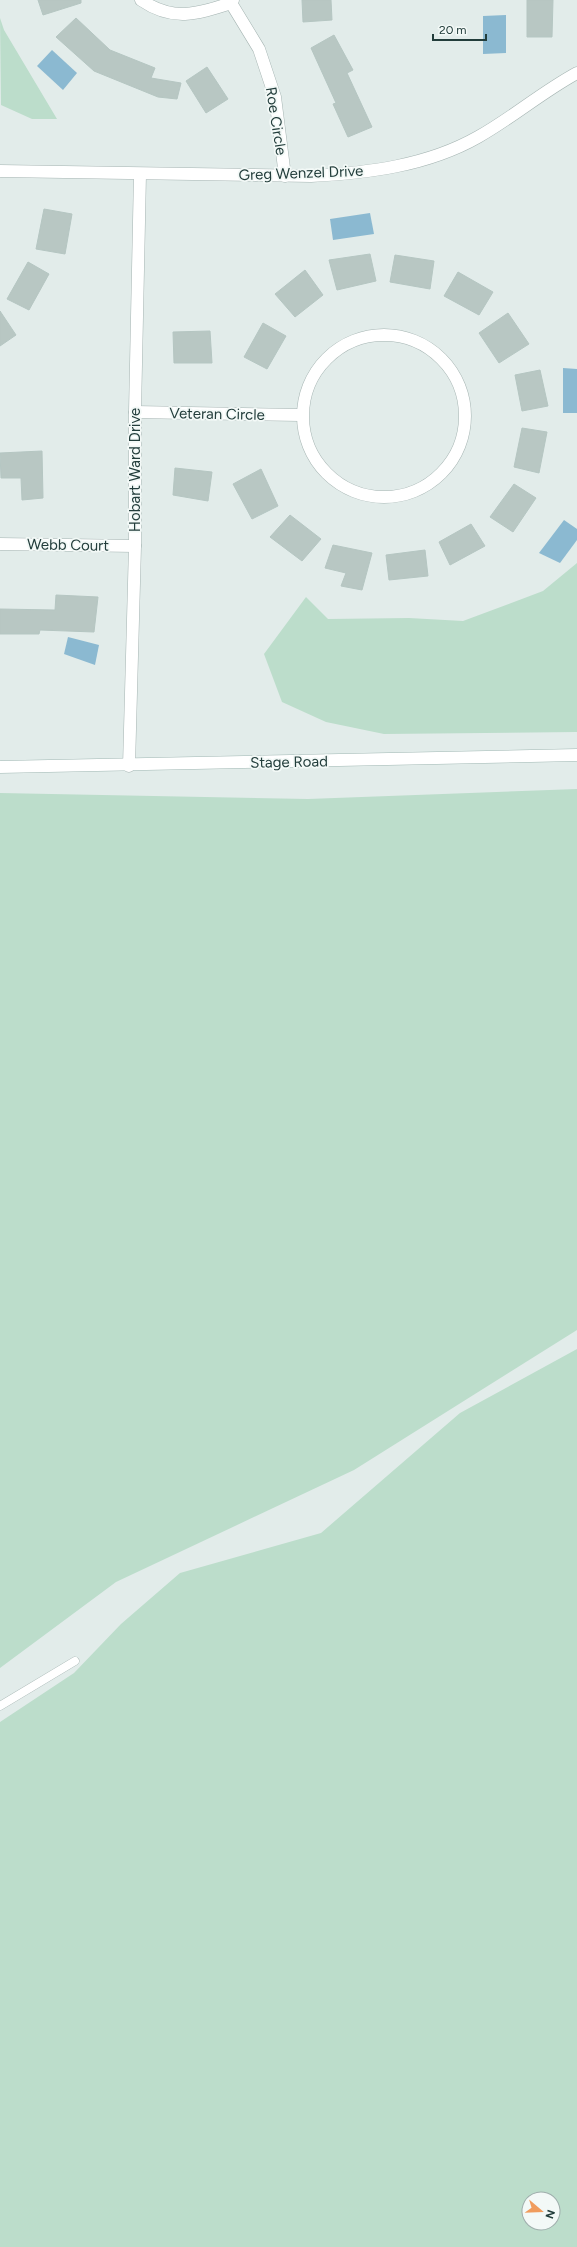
<svg xmlns="http://www.w3.org/2000/svg" width="577" height="2247" font-family="Figtree,sans-serif">
<rect width="100%" height="100%" fill="#e2ecea"/>
<g fill="#bcddcb" fill-rule="evenodd">
<path d="M0,18L4,30L57,119H32L1,105Z"/>
<path d="M577,563V732L384,734L326,722L282,702L264,654L306,597L328,619L409,618L463,621L543,591Z"/>
<path d="M577,789V1330L354,1470L116,1582L0,1668V793L308,799Z"/>
<path d="M577,1349V2247H0V1722L74,1673L121,1624L180,1573L321,1533L460,1413ZM529,2199H553V2223H529Z"/>
</g>
<g fill="#8bb9d1">
<path d="M506,15V53L483,54V16Z"/>
<path d="M52,50L77,73L63,90L37,66Z"/>
<path d="M370,213L374,234L333,240L330,219Z"/>
<path d="M563,368L577,369V413H563Z"/>
<path d="M564,520L577,529V540L560,563L539,553Z"/>
<path d="M68,637L99,645L95,665L64,654Z"/>
</g>
<g fill="#b8c7c3" stroke="#b5c6c2">
<path d="M38,0H81V3L43,15Z"/>
<path d="M302,0H331L332,20L303,22Z"/>
<path d="M527,0H553L552,37H527Z"/>
<path d="M76,18L110,50L155,68L151,78L181,83L177,99L158,97L94,71L56,37Z"/>
<path d="M334,35L353,70L347,73L372,127L348,137L333,104L336,103L311,48Z"/>
<path d="M207,67L228,99L206,113L186,81Z"/>
<path d="M44,209L72,214L65,254L36,249Z"/>
<path d="M370,254L376,281L337,290L329,260Z"/>
<path d="M395,255L434,261L430,289L390,282Z"/>
<path d="M28,262L49,274L29,310L7,299Z"/>
<path d="M305,270L323,295L295,317L275,294Z"/>
<path d="M458,272L493,292L479,315L444,296Z"/>
<path d="M0,311L16,335L0,346Z"/>
<path d="M508,313L529,344L499,363L479,333Z"/>
<path d="M263,323L286,336L267,369L244,357Z"/>
<path d="M210,331L212,363H174L173,332Z"/>
<path d="M540,370L548,406L522,411L515,375Z"/>
<path d="M522,428L547,432L539,473L514,467Z"/>
<path d="M42,451L43,498L22,500L21,478H1L0,453Z"/>
<path d="M175,468L212,472L208,501L173,495Z"/>
<path d="M261,469L278,506L252,519L233,484Z"/>
<path d="M514,484L536,498L513,532L490,517Z"/>
<path d="M290,515L321,539L302,561L270,537Z"/>
<path d="M471,524L485,546L450,565L439,542Z"/>
<path d="M333,545L372,553L362,590L341,586L346,573L325,568Z"/>
<path d="M425,550L428,576L389,580L386,555Z"/>
<path d="M56,595L98,597L94,632L40,630L39,634H0V609L55,610Z"/>
</g>
<g fill="none" stroke-linecap="round" stroke-linejoin="round">
<defs>
<path id="lane" d="M0,1706L75,1661"/>
<g id="street">
<path d="M141,0C173,22 197,14 231,3L233,0"/>
<path d="M231,3L259,49L275,97L285,176"/>
<path d="M0,171L311,176C367,173 427,166 478,137C512,118 542,92 577,73"/>
<circle cx="384" cy="416" r="81"/>
<path d="M135,412L300,415"/>
<path d="M0,544L135,546"/>
<path d="M129,766L135,546V412L140,174"/>
</g>
<path id="secondary" d="M0,767L577,755"/>
</defs>
<use href="#lane" stroke="#a5b4b2" stroke-width="9"/>
<use href="#street" stroke="#a5b4b2" stroke-width="13"/>
<use href="#secondary" stroke="#a1b8b4" stroke-width="13"/>
<use href="#lane" stroke="#fff" stroke-width="8"/>
<use href="#street" stroke="#fff" stroke-width="12"/>
<use href="#secondary" stroke="#fff" stroke-width="12"/>
</g>
<g text-anchor="middle" dominant-baseline="central" stroke-width="3.5" stroke-linejoin="round" paint-order="stroke">
<g font-size="15" fill="#223d3b" stroke="#f3f9f7">
<text transform="translate(276 121) rotate(81)">Roe Circle</text>
<text transform="translate(301 173) rotate(-2)">Greg Wenzel Drive</text>
<text transform="translate(217 414) rotate(1)">Veteran Circle</text>
<text transform="translate(135 470) rotate(-90)">Hobart Ward Drive</text>
<text transform="translate(68 545) rotate(1)">Webb Court</text>
<text transform="translate(289 762) rotate(-1)">Stage Road</text>
</g>
</g>
<g transform="translate(541 2211) rotate(109)"><circle r="19" fill="#f3f9f7" stroke="#9faeac"/>
<path d="M0-3L7 15L0 10L-7 15Z" fill="#f09c5d"/>
<text y="-6" font-size="11" font-weight="bold" text-anchor="middle" fill="#223d3b">N</text>
</g>
<path d="M433 34v6h53v-6" fill="none" stroke="#223d3b" stroke-width="2"/>
<text x="439" y="34" font-size="12" fill="#223d3b" stroke="#f3f9f7" stroke-width="3" paint-order="stroke">20 m</text>
</svg>
